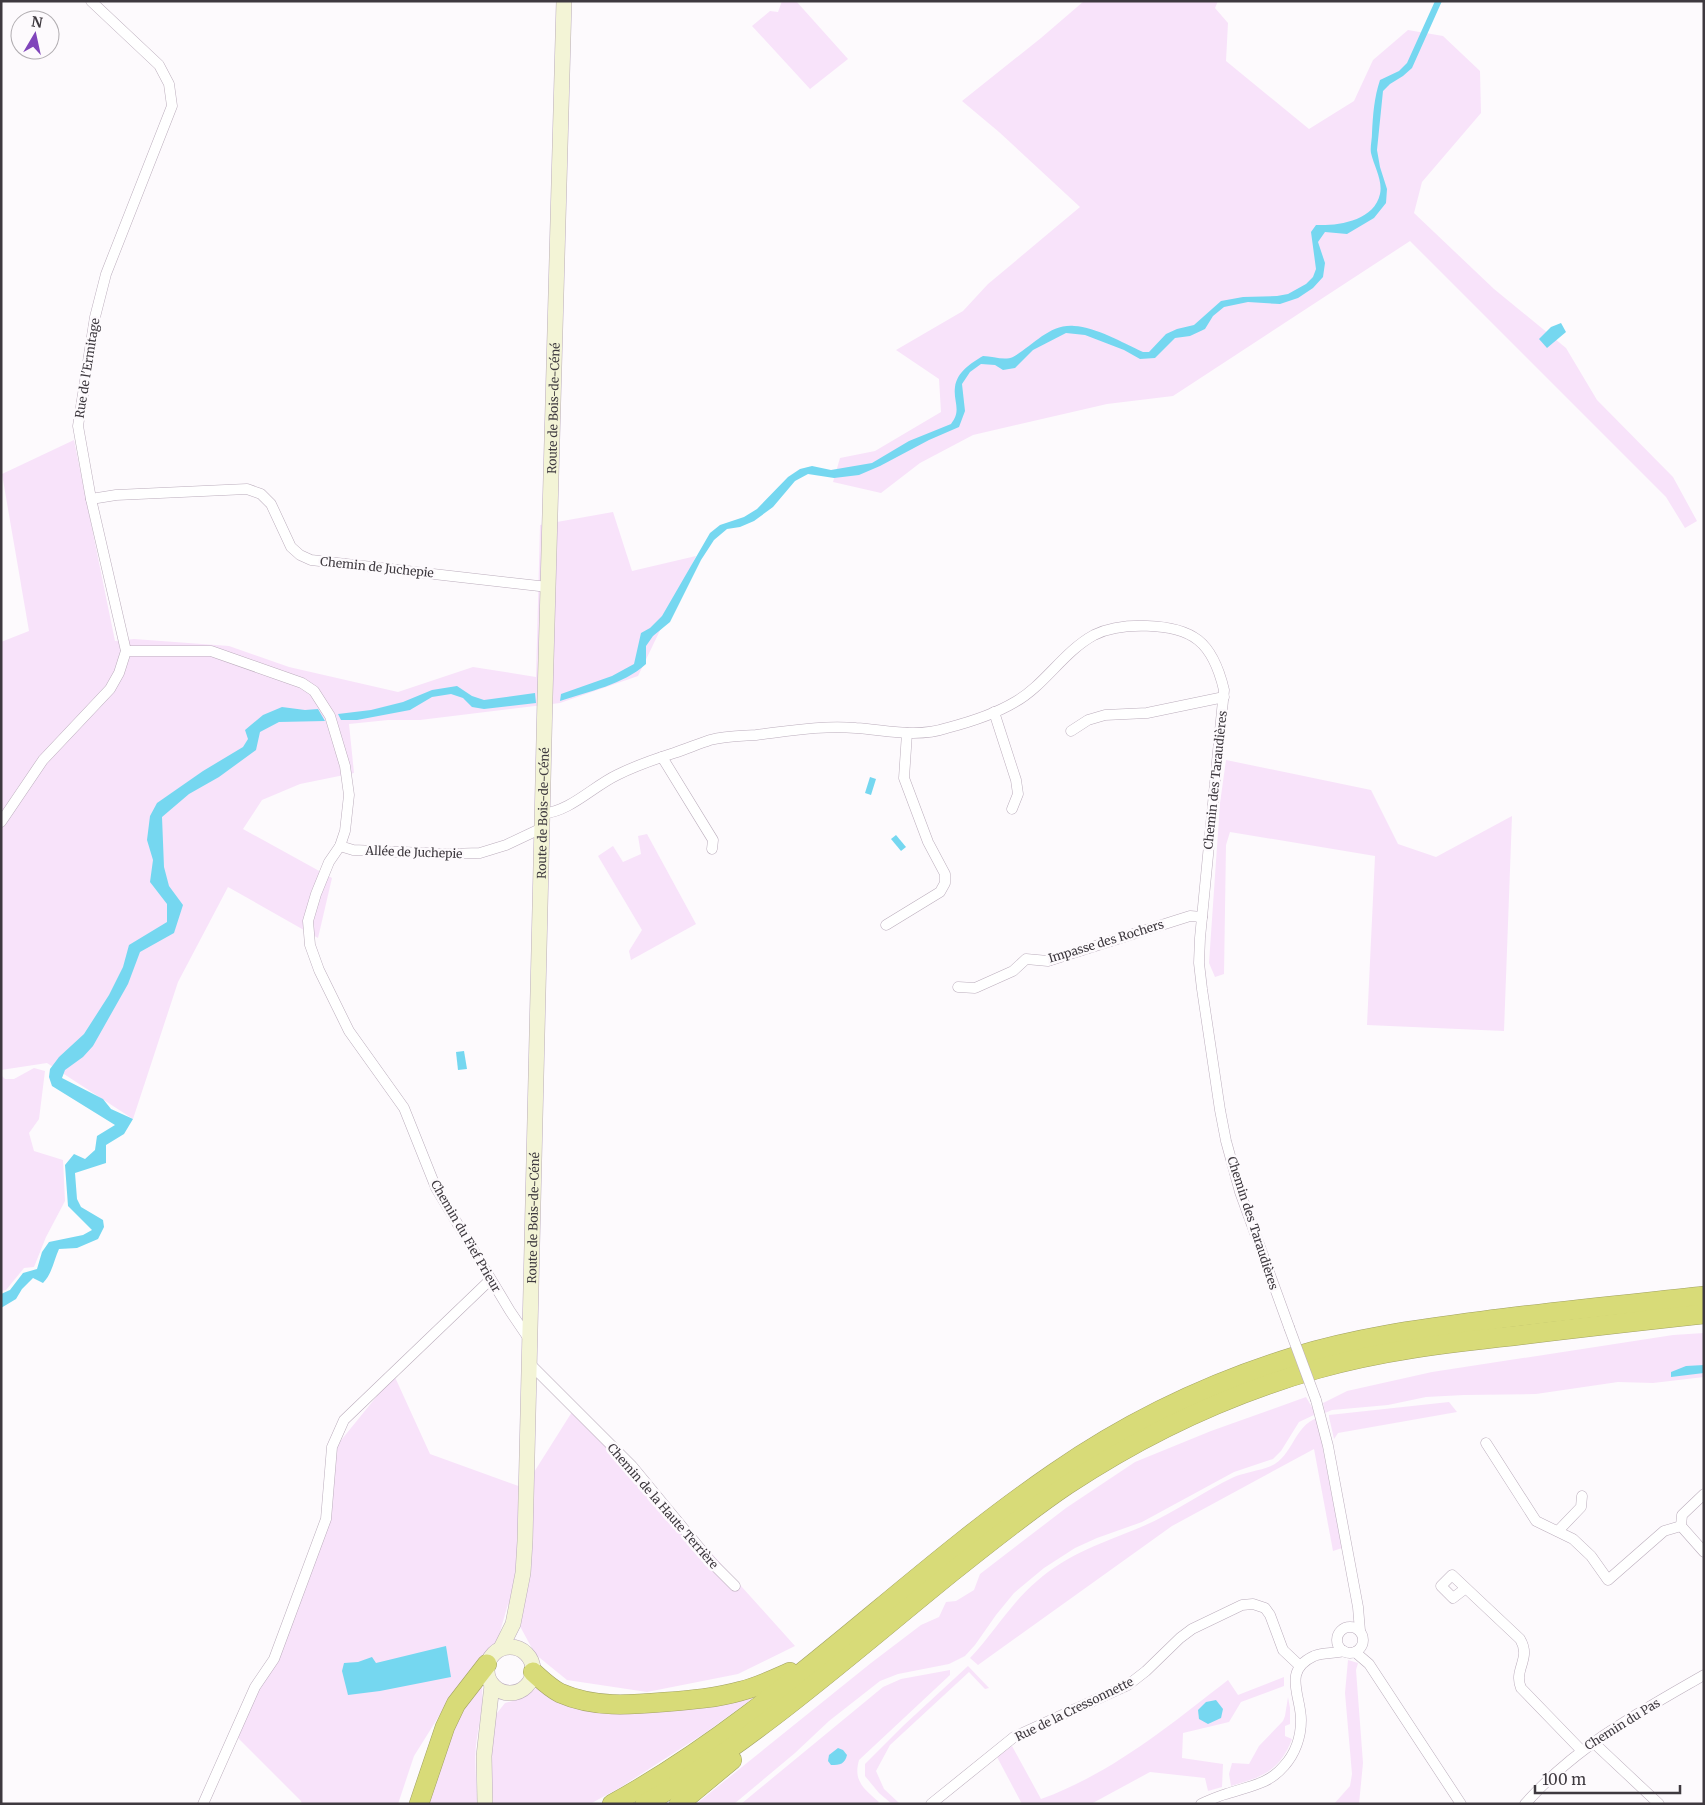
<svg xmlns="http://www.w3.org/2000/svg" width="1705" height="1805" font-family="Merriweather,serif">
<rect width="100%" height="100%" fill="#fdfafd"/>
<g fill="#f8e3fa">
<path d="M782,1H796L848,59L810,89L752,26L770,11L778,12Z"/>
<path d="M1084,1H1218L1215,8L1228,23L1226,61L1309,129L1354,101L1373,60L1408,30L1443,36L1480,71L1481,113L1422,182L1414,213L1494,289L1566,348L1597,400L1673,477L1697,521L1685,528L1666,497L1410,241L1173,396L1107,404L973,435L920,463L881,493L833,482L840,458L875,451L941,412L939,379L896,350L963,311L988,284L1080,207L999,132L962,101L1041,38Z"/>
<path d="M74,440L115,641L134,639L229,646L289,667L398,692L473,667L536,677L540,525L613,512L632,571L696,556L638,676L560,703L420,720H388L349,724L354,773L300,784L262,800L243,829L332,878L318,938L228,887L178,982L133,1119L47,1063L1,1070V642L29,631L2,474Z"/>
<path d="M1226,760L1371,790L1398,844L1436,857L1512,816L1504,1031L1367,1025L1375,856L1230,832L1226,845L1224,974L1215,977L1209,963L1220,803Z"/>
<path d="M647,834L696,924L631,960L629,951L642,930L598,856L613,846L623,862L641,854L638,836Z"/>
<path d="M34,1068L45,1071L39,1119L29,1133L34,1151L63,1160L65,1201L46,1237L34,1267L24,1268L6,1290L1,1291V1075L5,1079H14Z"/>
<path d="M1704,1333V1377L1653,1383L1618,1382L1536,1394L1464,1395L1426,1397L1388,1405L1332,1410L1325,1413L1323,1403L1347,1391L1432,1372L1673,1335Z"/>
<path d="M394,1375L430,1454L524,1488L577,1404L795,1646L738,1674L647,1692L567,1680L535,1654L508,1604L498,1639L454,1692L414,1756L398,1804H302L301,1801L234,1734L321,1545L338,1444Z"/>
<path d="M1306,1397L1316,1414L1299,1422L1281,1451L1273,1459L1234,1472L1142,1522L1097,1538L1075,1548L1044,1568L1014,1593L996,1615L975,1645L965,1656L949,1664L898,1674L880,1681L829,1721L795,1753L734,1804H696L871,1663L921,1625L939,1617L946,1602L956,1601L974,1590L980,1574L1066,1508L1135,1462L1211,1431Z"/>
<path d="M1449,1402L1457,1412L1338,1433L1334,1439L1329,1417V1415Z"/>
<path d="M1317,1418L1342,1548L1333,1551L1314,1449L1172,1526L978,1665L970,1658C994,1633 1010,1604 1037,1581C1069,1553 1103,1543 1141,1527C1173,1514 1202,1492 1234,1477C1246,1472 1259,1471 1271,1466C1293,1456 1294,1426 1317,1418Z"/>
<path d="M1348,1660L1358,1663L1356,1670L1363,1763L1359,1804H1334L1350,1786L1352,1774L1345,1693Z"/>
<path d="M968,1666L989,1688L985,1689L969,1672L890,1745L876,1771L884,1789L899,1803L892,1804L879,1793L865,1776V1764L903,1726Z"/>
<path d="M950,1670V1675L859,1760C853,1781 864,1789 879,1802L877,1804H741L883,1687L901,1679Z"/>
<path d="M1284,1677V1686L1241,1702L1229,1722L1183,1733L1182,1758L1223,1764L1222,1787L1208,1791L1205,1778L1150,1772L1091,1804H1022L997,1757L1012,1746L1041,1799C1111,1774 1170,1725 1228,1680L1238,1695Z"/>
<path d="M481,1678C485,1701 479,1722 476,1745C474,1764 477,1785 477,1804H426L451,1728Z"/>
<path d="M539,1686L572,1701L763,1691L705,1733L621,1787L590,1804H492L489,1771L493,1718L505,1703L523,1698Z"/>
<path d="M1288,1697L1290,1708V1724L1285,1726V1736L1292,1739C1280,1771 1262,1777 1231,1786L1229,1774L1232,1763L1249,1764L1259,1746L1283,1721L1285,1716Z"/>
</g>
<g fill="#75d7f0">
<path d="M1435,1H1442L1412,68L1403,76L1390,84L1383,91L1377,150L1380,167L1387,189L1386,203L1374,218L1347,234L1325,232L1318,242L1325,263L1323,277L1313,288L1298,298L1280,304L1248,302L1224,307L1213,316L1205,329L1190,336L1175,338L1155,358L1140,359L1124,350L1085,335L1066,333L1033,350L1015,368L1003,370L995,365L981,364L970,372L962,384L965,411L959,427L929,440L880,466L859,475L834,478L808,474L795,481L773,507L754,521L740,527L727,529L714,540L701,560L670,622L653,636L646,646V664C623,685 589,691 560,701L561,694L612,676L634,664L641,633L650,628L662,616L710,533L720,525L744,517L757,509L788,477L800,469L812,466L831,470L872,463L909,441L951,424C962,410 953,402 955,387C957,372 971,363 983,356C993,356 1004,361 1013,357C1033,346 1049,324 1074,326C1096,327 1123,343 1143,352H1149L1166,334L1177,329L1194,325L1221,301L1243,297L1277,296L1288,294L1306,284L1313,277L1316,269L1311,232L1316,225C1338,226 1374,221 1380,194C1383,181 1374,166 1371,153C1370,147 1372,140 1372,133C1373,115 1374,98 1380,80L1399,71L1407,63Z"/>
<path d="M1561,323L1566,332L1547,348L1539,339L1551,327Z"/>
<path d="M457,686L472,696L484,700L535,693L536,703L484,709L472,707L463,698L451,694L432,697L410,710L357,720H341L338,714L371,710L403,702L432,690Z"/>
<path d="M282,707L305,710L318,709L325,721L279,722L260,732L256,750L219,777L189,794L162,817L164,867L169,886L183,905L174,933L140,952L128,984L93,1046L83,1057L65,1070L62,1078L103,1099L111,1109L133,1119L124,1134L106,1145V1163L75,1173L77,1199L81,1207L103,1220L104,1227L98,1239L77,1248L59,1249C54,1260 52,1274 43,1283L33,1278L22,1289L16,1299L1,1308V1294L10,1290L23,1273L37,1269L42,1252L49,1242L83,1235L92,1230L68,1206L65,1165L74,1154L85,1159L95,1150L97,1136L115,1125L52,1086L49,1077L50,1069L59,1057L84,1034L109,995L123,967L129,945L167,922V904L150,882L153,860L147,840L150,816L157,803L203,771L243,747L248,739L245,730L263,715Z"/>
<path d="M870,777L876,779L871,795L865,793Z"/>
<path d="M896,835L906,847L901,851L891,839Z"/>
<path d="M464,1051L467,1069L458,1070L456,1052Z"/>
<path d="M1704,1365V1373L1671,1377V1372L1686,1366Z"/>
<path d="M446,1646L451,1677L380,1691L348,1695L342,1671L344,1663L358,1662L372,1657L376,1663Z"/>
<path d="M1216,1700L1223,1709L1221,1718L1208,1724L1199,1719L1198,1710L1206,1702Z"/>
<path d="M838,1748L843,1750L847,1755C845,1764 840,1765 831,1765L828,1761L829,1755Z"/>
</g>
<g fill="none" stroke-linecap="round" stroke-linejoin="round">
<defs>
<g id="street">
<path d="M91,499L116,495L247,489L261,494L271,504L291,547L300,555L311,560L548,587"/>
<path d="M126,651H211L302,683L314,691L330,716L345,766L349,795L345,831L340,846L329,862L316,894L308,921L310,945L319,970L349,1031L404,1108L436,1188L510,1311L529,1339"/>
<path d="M994,712L1016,780L1018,794L1012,809"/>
<path d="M1071,731L1088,720L1105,715L1147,713L1224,697"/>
<path d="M662,757L713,840L712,849"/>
<path d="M542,814C571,811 592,787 617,775C635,766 655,759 674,753C686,749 698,744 710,740C725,736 741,736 756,735C789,731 823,725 856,728C886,730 917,738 947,728C970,722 995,714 1015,702C1045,685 1063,652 1094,635C1120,622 1175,622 1198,640C1212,651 1220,673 1224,690L1200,938L1199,963L1202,989L1220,1110L1226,1141L1240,1192L1289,1327"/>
<path d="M1,822L43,760L110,689L119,673L126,651L91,499L78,426L95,317L106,274L172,106L169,84L159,65L91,1"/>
<path d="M340,846L353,850L448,854L480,853L506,845L542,828"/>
<path d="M886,925L940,892L945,883V874L928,842L904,778L907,733"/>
<path d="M958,987L975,988L1013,971L1026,959L1048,961L1190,916L1202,917"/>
<path d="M528,1362L632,1466L712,1563L735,1586"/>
<path d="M1316,1400L1328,1446L1358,1607L1360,1631"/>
<path d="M1486,1443L1536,1521L1573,1539L1591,1556L1608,1580L1664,1531L1681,1526"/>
<path d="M1704,1494L1682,1515L1681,1526L1704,1552"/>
<path d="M1558,1531L1581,1507L1582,1496"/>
<path d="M1466,1588L1453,1598L1441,1586L1452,1575L1520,1639C1532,1659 1513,1669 1521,1688L1581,1750"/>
<circle cx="1350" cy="1640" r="13"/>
<path d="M1355,1652L1369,1664L1461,1804"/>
<path d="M1593,1742L1659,1804"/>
<path d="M203,1804L255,1687L274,1659L326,1519L332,1447L344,1420L490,1280"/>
<path d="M931,1804L1014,1737L1128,1685L1146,1671L1180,1638L1192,1629L1242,1605L1253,1604L1265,1608L1270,1615L1283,1650L1300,1666"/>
<path d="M1201,1804C1210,1800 1218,1796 1226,1794C1249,1786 1268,1785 1284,1766C1295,1754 1301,1737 1301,1720C1301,1695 1282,1671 1314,1656C1324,1652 1334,1654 1344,1651"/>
<path d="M1525,1804C1576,1746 1638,1713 1704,1675"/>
</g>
<g id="secondary">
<circle cx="510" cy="1670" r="23"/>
<path id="s1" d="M501,1648L513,1624L523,1573L525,1541L545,697L564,1"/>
<path d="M485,1804L484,1756L492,1685"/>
</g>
<g id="highway">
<path d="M533,1672C542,1680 550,1688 560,1693C594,1708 630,1705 665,1702C691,1700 716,1698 741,1691C758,1687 774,1679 790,1672"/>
<path d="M419,1804L445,1727L456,1704L487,1664"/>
<path d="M612,1804C774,1715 902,1577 1054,1473C1126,1423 1209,1383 1293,1357C1355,1338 1418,1329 1482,1321C1556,1311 1630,1304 1704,1296"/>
<path d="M645,1804C756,1739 853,1652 952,1572C990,1542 1027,1512 1067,1485C1144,1434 1229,1394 1317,1369C1381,1351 1447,1343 1513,1336C1576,1328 1640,1321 1704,1314"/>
<path d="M679,1804L732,1760"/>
</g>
</defs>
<use href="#street" stroke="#bbadbc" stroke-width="11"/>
<use href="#secondary" stroke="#bbadbc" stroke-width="16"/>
<use href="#highway" stroke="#a2a264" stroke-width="20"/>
<use href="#street" stroke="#fff" stroke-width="10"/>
<use href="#secondary" stroke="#f3f4d6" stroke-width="15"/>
<use href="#highway" stroke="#d8db78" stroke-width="19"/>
<defs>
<path id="street-bridge" d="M1289,1327L1316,1400"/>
</defs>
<use href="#street-bridge" stroke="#bbadbc" stroke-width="11" stroke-linecap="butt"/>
<use href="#street-bridge" stroke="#fff" stroke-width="10"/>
</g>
<g text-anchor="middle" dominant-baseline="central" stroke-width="5" stroke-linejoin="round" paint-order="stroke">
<g font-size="12" fill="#3e393f" stroke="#fdfafd">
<text transform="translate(87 368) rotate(-81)">Rue de l'Ermitage</text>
<text stroke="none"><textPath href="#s1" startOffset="1244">Route de Bois-de-Céné</textPath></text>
<text transform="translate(377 567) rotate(6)">Chemin de Juchepie</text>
<text transform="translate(1215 780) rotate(-84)">Chemin des Taraudières</text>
<text stroke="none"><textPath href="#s1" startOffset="839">Route de Bois-de-Céné</textPath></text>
<text transform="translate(414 852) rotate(2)">Allée de Juchepie</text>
<text transform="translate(1106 941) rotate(-17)">Impasse des Rochers</text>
<text stroke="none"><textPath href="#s1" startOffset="434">Route de Bois-de-Céné</textPath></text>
<text transform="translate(1253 1223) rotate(72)">Chemin des Taraudières</text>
<text transform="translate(466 1236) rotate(60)">Chemin du Fief Prieur</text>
<text transform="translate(663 1506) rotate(49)">Chemin de la Haute Terrière</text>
<text transform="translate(1074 1709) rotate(-26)">Rue de la Cressonnette</text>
<text transform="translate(1622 1724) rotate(-32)">Chemin du Pas</text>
</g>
</g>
<rect width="1705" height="1805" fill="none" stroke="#3e393f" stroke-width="5"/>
<g transform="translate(35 35) rotate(9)"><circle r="24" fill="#fdfafd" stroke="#b1adb1"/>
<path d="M0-4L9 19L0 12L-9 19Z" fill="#8045bb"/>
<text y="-8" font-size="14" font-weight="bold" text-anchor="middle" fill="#3e393f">N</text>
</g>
<path d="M1535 1785v8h145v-8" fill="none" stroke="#3e393f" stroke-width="2.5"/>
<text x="1542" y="1785" font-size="15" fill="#3e393f" stroke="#fdfafd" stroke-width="4" paint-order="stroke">100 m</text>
</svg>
